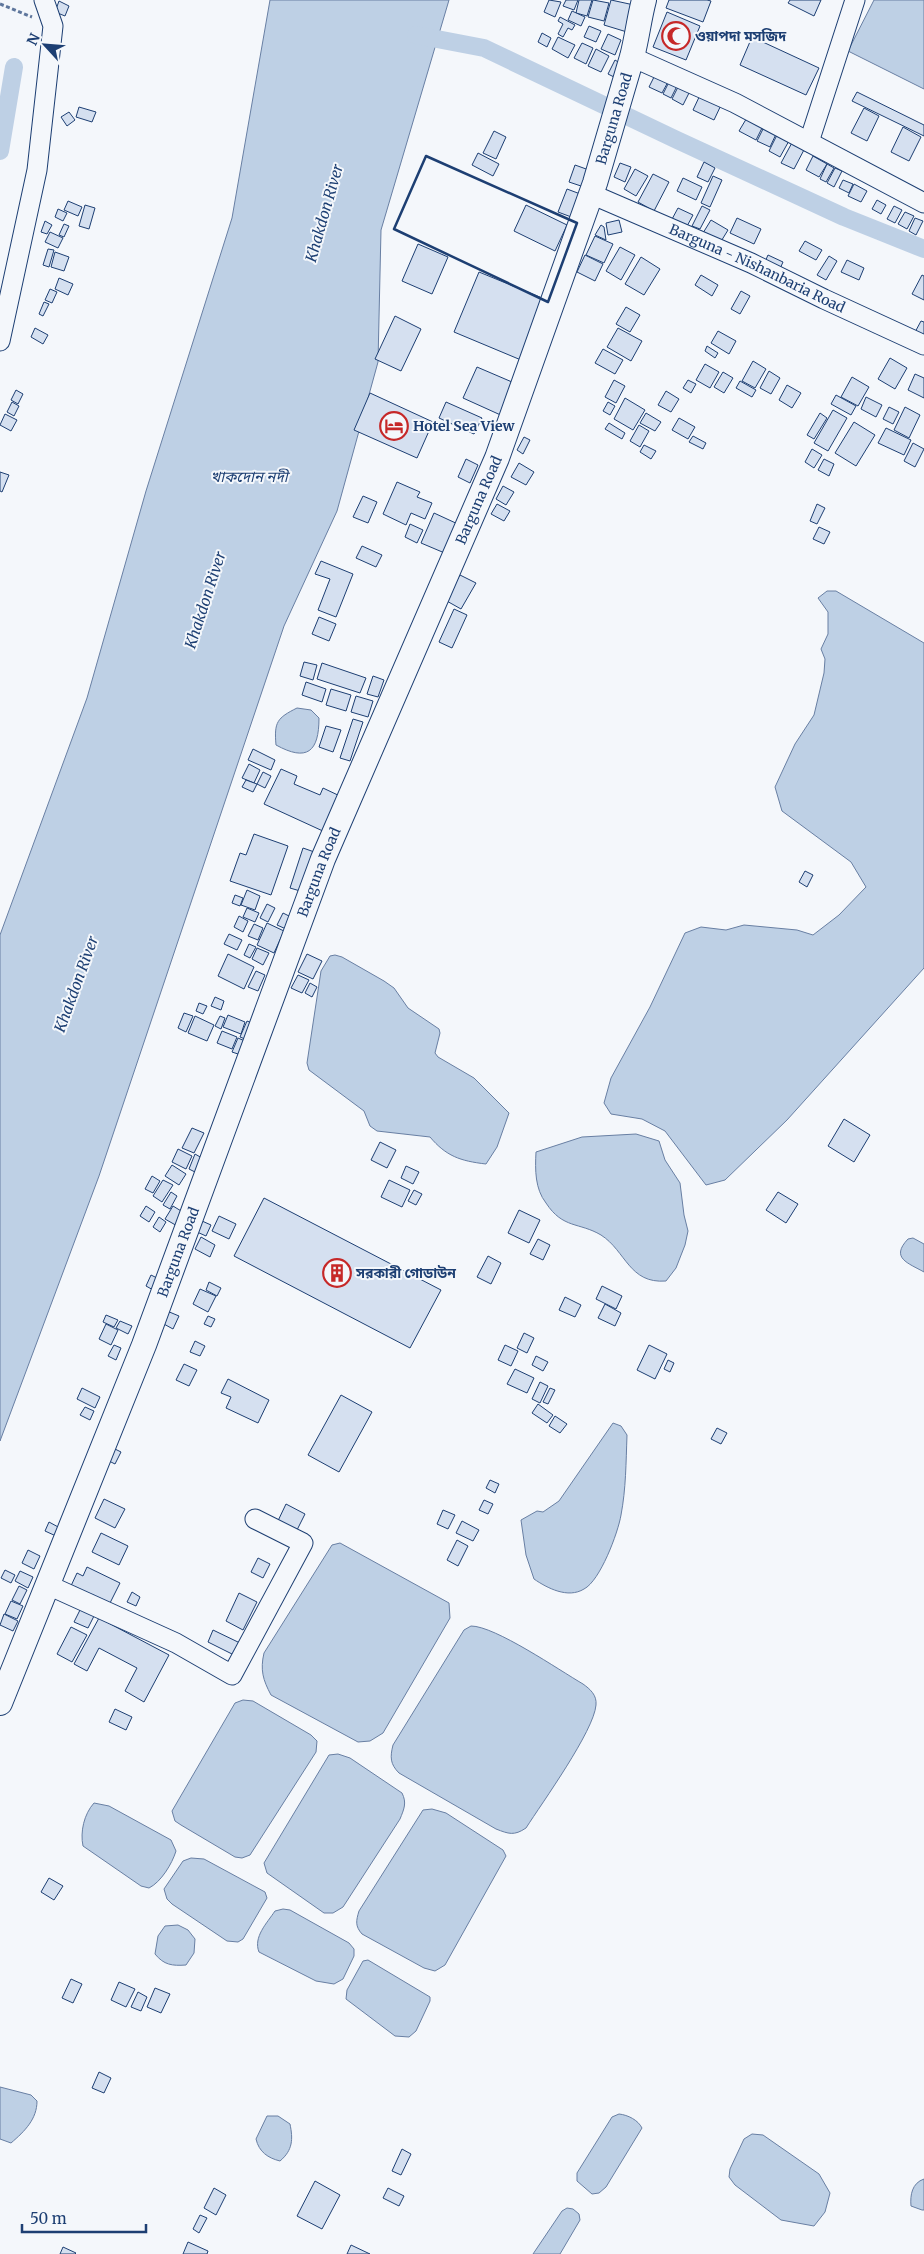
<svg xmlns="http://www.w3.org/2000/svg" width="924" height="2254" font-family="Merriweather,'Noto Sans Bengali',serif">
<rect width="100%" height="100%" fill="#f4f7fb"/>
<g fill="#bed0e5" stroke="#687fa3">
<path d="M270,0H449L381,230L378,362L337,511L284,626L99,1176L0,1441V935L87,698L146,491L232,218Z"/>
<path d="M874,0H924V89L848,51Z"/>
<path d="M827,591H836L924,643V968L787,1120L725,1180L706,1185L665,1131L642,1119L611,1114L604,1103L611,1078L650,1007L685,933L701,927L726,930L744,925L797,930L813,935L839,915L866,887L851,862L782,811L775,787L795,744L814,715L824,673L825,659L821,649L828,634V612L818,598Z"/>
<path d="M297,708L311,710L319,718C319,752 307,762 276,745C274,722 277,718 297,708Z"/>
<path d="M335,955L342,957L384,981L394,988L408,1008L439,1029L440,1033L435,1053L438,1057L474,1078L509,1113L497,1147L486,1164C460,1161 446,1156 430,1137L377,1131L370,1126L364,1111L309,1070L307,1063L321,971L330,956Z"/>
<path d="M636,1134L659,1141L665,1160L680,1183L684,1215L688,1231L685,1245L676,1268L666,1281C629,1284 626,1251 601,1235C579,1222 563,1229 546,1203C535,1189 535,1170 536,1152L582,1137Z"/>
<path d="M913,1238L924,1244V1272C908,1263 890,1258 908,1239Z"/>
<path d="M613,1423L621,1426L627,1435C626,1462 626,1489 621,1515C618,1533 600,1581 584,1589C568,1599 547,1588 534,1579L526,1555L521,1520L537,1511L543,1512L559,1501Z"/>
<path d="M340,1543L449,1603L450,1618L383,1733L370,1741L358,1742L271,1695C263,1680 260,1670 264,1653L332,1545Z"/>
<path d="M471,1626C495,1626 559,1670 583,1684C590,1689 597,1695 596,1705C594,1731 542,1803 526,1828C514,1836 509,1834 496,1829L399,1773C390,1764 390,1757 393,1745L464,1630Z"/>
<path d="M243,1700L253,1701L311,1735L317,1741L316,1752L250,1855L242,1858L235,1857L181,1825L175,1821L172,1811L235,1703Z"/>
<path d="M338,1754L350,1758L402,1793C407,1803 404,1809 400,1819L343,1907L333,1913H324L267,1873L264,1863L329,1755Z"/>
<path d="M94,1803L109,1806L171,1840L176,1851C172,1864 161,1882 149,1888L141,1886L83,1846C80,1832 84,1814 94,1803Z"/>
<path d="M432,1809L446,1813L503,1850L506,1856L445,1965L435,1971L424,1968L362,1934C355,1926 356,1921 359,1911L423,1810Z"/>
<path d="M191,1858L204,1859L265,1892L267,1898L243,1939L238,1942L227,1941L172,1904L167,1899L164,1889L183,1861Z"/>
<path d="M283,1909L290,1910L349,1943L354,1949V1956L343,1979L334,1984L316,1981L259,1952C253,1937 267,1923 275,1911Z"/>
<path d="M178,1925L188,1930L195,1939L194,1953L186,1965C172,1966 164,1965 155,1954L158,1936L165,1926Z"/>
<path d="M368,1960L430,1997V2001L416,2031L409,2037L395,2036L346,1999L347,1990L363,1961Z"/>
<path d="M0,2087L31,2095L37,2101C37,2119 25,2131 11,2143L0,2139Z"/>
<path d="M619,2114C628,2115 638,2120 642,2128L606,2187L599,2193L592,2194L577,2181V2173L612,2117Z"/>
<path d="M267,2116H278L290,2124C293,2139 293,2150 280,2161C268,2158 259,2152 256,2139Z"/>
<path d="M752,2134L763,2135L819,2174L830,2193L825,2212L814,2226L781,2220L735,2185L729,2177L730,2169L744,2139Z"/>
<path d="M924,2179V2210H922L911,2206C910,2195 912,2183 924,2179Z"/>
<path d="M567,2208L573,2209L579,2214L580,2220L560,2254H533L562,2211Z"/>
</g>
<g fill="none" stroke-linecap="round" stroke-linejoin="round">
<g stroke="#bed0e5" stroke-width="18">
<path d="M416,35L484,48L677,140L844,217L924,249"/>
<path d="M0,151L14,67"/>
</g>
</g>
<g fill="#d5e0f0" stroke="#1d3f73">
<path d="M549,0L561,2L555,17L544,12Z"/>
<path d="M566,0H578L574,10L563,6Z"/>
<path d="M579,0H592L587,16L576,13Z"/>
<path d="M593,0L609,3L604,21L588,17Z"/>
<path d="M611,0L634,5L627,32L604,25Z"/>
<path d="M669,0H707L711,1L703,22L666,8Z"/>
<path d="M790,0H821L814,16L788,3Z"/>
<path d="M59,1L69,6L65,16L55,12Z"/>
<path d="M572,11L585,17L581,26L568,20Z"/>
<path d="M667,12L700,26L686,60L653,47Z"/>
<path d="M560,17L575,25L572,30L568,28L563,37L558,34L563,24L558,21Z"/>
<path d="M589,26L601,31L596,42L584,37Z"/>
<path d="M542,33L551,38L547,47L538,42Z"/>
<path d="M608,34L621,40L615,55L601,49Z"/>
<path d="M558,37L575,45L568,58L552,49Z"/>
<path d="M752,37L819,68L806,95L740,65Z"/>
<path d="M582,43L593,48L586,64L574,58Z"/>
<path d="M596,49L609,56L601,72L588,66Z"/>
<path d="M615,60L623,65L616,78L608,74Z"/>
<path d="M656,73L669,80L662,93L649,87Z"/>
<path d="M670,80L678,84L671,98L663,94Z"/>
<path d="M679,85L690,91L683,105L672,99Z"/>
<path d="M857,92L924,125V136L852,101Z"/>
<path d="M701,93L722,103L714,120L693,110Z"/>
<path d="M79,107L96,112L92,122L76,117Z"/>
<path d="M864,108L879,116L867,141L851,133Z"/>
<path d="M69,112L75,120L67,126L61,117Z"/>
<path d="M748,116L764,124L756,140L739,131Z"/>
<path d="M765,125L777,132L770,147L757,141Z"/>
<path d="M903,127L921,137L909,161L891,152Z"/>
<path d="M494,131L506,137L496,159L483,153Z"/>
<path d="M778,133L790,139L780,157L769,151Z"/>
<path d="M794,139L806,146L794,169L781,163Z"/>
<path d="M478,153L499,164L493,176L472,165Z"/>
<path d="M813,156L827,164L819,177L806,170Z"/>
<path d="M704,162L715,168L708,182L697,177Z"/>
<path d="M620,163L631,167L625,182L614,177Z"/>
<path d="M827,164L834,168L826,182L820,179Z"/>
<path d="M575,165L589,170L584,187L569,182Z"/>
<path d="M835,168L842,171L834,187L827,183Z"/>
<path d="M635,169L648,176L636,196L624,189Z"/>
<path d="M653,174L669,182L654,211L638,202Z"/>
<path d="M713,176L722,180L710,207L701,203Z"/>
<path d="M683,178L702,187L696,200L677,191Z"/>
<path d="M843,180L853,184L849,193L839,188Z"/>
<path d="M854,184L867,191L861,202L848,196Z"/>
<path d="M567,189L583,195L574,218L558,212Z"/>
<path d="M877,200L886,205L881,214L872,209Z"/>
<path d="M68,201L82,207L78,216L64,210Z"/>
<path d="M85,205L95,208L89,229L79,226Z"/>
<path d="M526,205L567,225L555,251L514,231Z"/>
<path d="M702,206L710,210L700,229L692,226Z"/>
<path d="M894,206L902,210L895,223L887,219Z"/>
<path d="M678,208L693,215L686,228L671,221Z"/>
<path d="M58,209L67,213L63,221L55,217Z"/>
<path d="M905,212L914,216L907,229L898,224Z"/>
<path d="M737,218L761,229L754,244L730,233Z"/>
<path d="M915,218L923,221L916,235L909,231Z"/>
<path d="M619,220L622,232L608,235L606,223Z"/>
<path d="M711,220L728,230L720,243L703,233Z"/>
<path d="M45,221L52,225L47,234L41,232Z"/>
<path d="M64,224L69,226L64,237L59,235Z"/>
<path d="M601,225L604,227L606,240L595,235Z"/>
<path d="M50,232L63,238L58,248L45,242Z"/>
<path d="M595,236L613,244L604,263L586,255Z"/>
<path d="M805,241L822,250L816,260L799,251Z"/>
<path d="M418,244L448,257L432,294L402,281Z"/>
<path d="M620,247L635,255L621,280L606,271Z"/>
<path d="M48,249L54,250L49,267L43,265Z"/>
<path d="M55,252L69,257L64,271L51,267Z"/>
<path d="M585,255L603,264L595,281L577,272Z"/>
<path d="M768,255L783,262L779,271L764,264Z"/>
<path d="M829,256L837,261L826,280L817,275Z"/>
<path d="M641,257L660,269L644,295L625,284Z"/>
<path d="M847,260L864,268L859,280L841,272Z"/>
<path d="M479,272L547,300L521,360L454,332Z"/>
<path d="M701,275L718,285L712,296L695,285Z"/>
<path d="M922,275L924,276V300L912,294Z"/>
<path d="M59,278L73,284L68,295L55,289Z"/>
<path d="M50,289L57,292L52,303L45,300Z"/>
<path d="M741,291L750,296L740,314L731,309Z"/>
<path d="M44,302L49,304L43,316L39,314Z"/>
<path d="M626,307L640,315L630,332L616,324Z"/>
<path d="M395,316L421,329L401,371L375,359Z"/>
<path d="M921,321L924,322V340L914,334Z"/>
<path d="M35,328L48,335L43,344L31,337Z"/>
<path d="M618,328L642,341L631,361L607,347Z"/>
<path d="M718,331L736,341L729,354L711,343Z"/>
<path d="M707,346L718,353L715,358L705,351Z"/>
<path d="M603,349L623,360L615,374L595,363Z"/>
<path d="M890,358L907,368L895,389L878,379Z"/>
<path d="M753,361L766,369L755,388L742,381Z"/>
<path d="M705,364L719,372L710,388L696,380Z"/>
<path d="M477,367L519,385L505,417L463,398Z"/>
<path d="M769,371L780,378L771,394L760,388Z"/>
<path d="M723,372L733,378L724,393L714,387Z"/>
<path d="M915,374L924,378V398L908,390Z"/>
<path d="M852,377L869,387L858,406L841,397Z"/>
<path d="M614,380L625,386L616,403L605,397Z"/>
<path d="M688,380L696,384L691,393L683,388Z"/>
<path d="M740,381L756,390L752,397L736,388Z"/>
<path d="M787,385L801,393L792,408L779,400Z"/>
<path d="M16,390L23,394L18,404L11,400Z"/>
<path d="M666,391L679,399L671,412L658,405Z"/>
<path d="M370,393L433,422L417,458L354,430Z"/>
<path d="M836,395L856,406L851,415L831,404Z"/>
<path d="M866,397L882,405L876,417L861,409Z"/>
<path d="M625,398L645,410L633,430L614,419Z"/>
<path d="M12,402L19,406L14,416L7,412Z"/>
<path d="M446,402L482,418L474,434L439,418Z"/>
<path d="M608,402L615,406L610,415L603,411Z"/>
<path d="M889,407L899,412L893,424L883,419Z"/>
<path d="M905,407L920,415L909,438L894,430Z"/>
<path d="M833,410L847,418L828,451L814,443Z"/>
<path d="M646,413L661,422L655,431L640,423Z"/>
<path d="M820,413L827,418L814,439L807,435Z"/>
<path d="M5,414L17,420L11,431L0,425Z"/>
<path d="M679,418L695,427L688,439L672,430Z"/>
<path d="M854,422L875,435L856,466L835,453Z"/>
<path d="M609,423L625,433L622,439L605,429Z"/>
<path d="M639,425L649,431L640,447L630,441Z"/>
<path d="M886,428L911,440L904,455L878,443Z"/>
<path d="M693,436L706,443L703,449L689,442Z"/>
<path d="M524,437L530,440L523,454L517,450Z"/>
<path d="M913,443L924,449L915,467L904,461Z"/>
<path d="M644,445L656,451L651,459L640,452Z"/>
<path d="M812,449L822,455L814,468L805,462Z"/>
<path d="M466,459L478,465L470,483L458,477Z"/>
<path d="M824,459L834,464L829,476L818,470Z"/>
<path d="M519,463L534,472L526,485L511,477Z"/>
<path d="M0,472L9,475L2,492L0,491Z"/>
<path d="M397,482L420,492L417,497L432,503L425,519L411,513L406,525L383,514Z"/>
<path d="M503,486L514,492L506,505L496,499Z"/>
<path d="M363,496L377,502L368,523L353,517Z"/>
<path d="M497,504L510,511L504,521L491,514Z"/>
<path d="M817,504L825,508L817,524L810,521Z"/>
<path d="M434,513L460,525L447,554L421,543Z"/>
<path d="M410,524L423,530L417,543L405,537Z"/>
<path d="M819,527L830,532L824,544L813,539Z"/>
<path d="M362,546L382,555L376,567L356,558Z"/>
<path d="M321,561L353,574L336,617L318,610L330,579L315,574Z"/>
<path d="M460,575L476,583L461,609L445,600Z"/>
<path d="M454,609L467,615L452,648L439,642Z"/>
<path d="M319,617L336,624L329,641L312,634Z"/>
<path d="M304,662L317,665L313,680L300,676Z"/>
<path d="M322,663L366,678L360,693L317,679Z"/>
<path d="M373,676L384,680L378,697L367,694Z"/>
<path d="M306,682L326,689L322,702L302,695Z"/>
<path d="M331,689L351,695L346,711L326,705Z"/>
<path d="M356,696L373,701L368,717L351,712Z"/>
<path d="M353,719L363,722L350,761L340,758Z"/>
<path d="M326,726L341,730L333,752L319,747Z"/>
<path d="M253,749L275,760L271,770L248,760Z"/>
<path d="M249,764L260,770L254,783L242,778Z"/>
<path d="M281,769L297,776L294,784L320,795L323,788L342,797L325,832L264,804Z"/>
<path d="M263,772L271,776L265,788L257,784Z"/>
<path d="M246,780L257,784L253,792L242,787Z"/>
<path d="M254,834L288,846L271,895L230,881L240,853L246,855Z"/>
<path d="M303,848L320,854L307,893L290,888Z"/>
<path d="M805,871L813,875L807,887L799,882Z"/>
<path d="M247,890L260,896L255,910L241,905Z"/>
<path d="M235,895L243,898L240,906L232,903Z"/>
<path d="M267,904L275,908L268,922L260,918Z"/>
<path d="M247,908L259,913L255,922L243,917Z"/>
<path d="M283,913L291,917L286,929L277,925Z"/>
<path d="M239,916L248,921L243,932L234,927Z"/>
<path d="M267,923L284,931L274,953L257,945Z"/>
<path d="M254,924L263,928L258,940L248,936Z"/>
<path d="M229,934L242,940L237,950L224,944Z"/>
<path d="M249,944L256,947L250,958L244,955Z"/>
<path d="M257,948L269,953L263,965L252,959Z"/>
<path d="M228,954L254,967L244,989L218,976Z"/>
<path d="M307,954L322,961L313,979L298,972Z"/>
<path d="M256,971L265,975L258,991L248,987Z"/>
<path d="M298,975L309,980L302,993L291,988Z"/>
<path d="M310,983L317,987L312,997L305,993Z"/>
<path d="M215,997L224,1001L221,1010L211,1006Z"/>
<path d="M199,1003L207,1006L203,1014L196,1011Z"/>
<path d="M184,1013L193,1016L186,1032L178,1028Z"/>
<path d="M228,1015L245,1022L241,1034L223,1027Z"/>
<path d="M195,1016L214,1025L207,1041L188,1033Z"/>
<path d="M220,1016L225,1018L221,1029L215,1026Z"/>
<path d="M247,1021L257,1025L250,1041L240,1037Z"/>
<path d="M222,1031L237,1037L232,1049L217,1043Z"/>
<path d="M238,1038L247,1042L241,1055L232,1052Z"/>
<path d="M844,1119L870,1135L854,1162L828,1146Z"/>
<path d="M192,1128L204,1133L194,1153L182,1148Z"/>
<path d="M380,1142L396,1150L387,1168L371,1160Z"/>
<path d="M178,1149L192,1156L186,1169L172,1162Z"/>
<path d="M195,1154L202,1158L195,1172L189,1169Z"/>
<path d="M172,1165L186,1174L179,1185L165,1176Z"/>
<path d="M406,1166L419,1172L413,1184L401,1178Z"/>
<path d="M152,1176L160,1181L153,1193L145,1189Z"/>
<path d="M163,1180L173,1185L162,1202L153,1196Z"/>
<path d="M389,1180L410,1190L402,1207L381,1197Z"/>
<path d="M414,1190L422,1194L416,1205L408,1201Z"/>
<path d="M171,1192L177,1196L170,1209L163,1205Z"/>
<path d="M778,1192L798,1204L786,1223L766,1210Z"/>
<path d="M264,1198L441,1290L410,1348L234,1256Z"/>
<path d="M146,1206L155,1212L149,1222L140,1216Z"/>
<path d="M173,1206L186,1214L179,1227L165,1219Z"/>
<path d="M519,1210L540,1220L529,1243L508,1233Z"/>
<path d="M219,1216L236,1224L229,1239L212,1231Z"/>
<path d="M159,1217L166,1222L160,1232L153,1227Z"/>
<path d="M202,1221L211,1225L206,1236L197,1232Z"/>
<path d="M201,1237L215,1245L210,1257L195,1249Z"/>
<path d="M538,1239L550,1245L543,1260L530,1254Z"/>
<path d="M488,1256L501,1263L491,1284L477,1277Z"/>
<path d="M151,1275L161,1280L155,1291L146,1286Z"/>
<path d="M209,1282L221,1288L217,1296L206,1290Z"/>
<path d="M602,1286L622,1296L616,1309L596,1299Z"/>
<path d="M200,1289L216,1296L208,1312L193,1304Z"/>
<path d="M565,1297L581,1305L575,1317L559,1310Z"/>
<path d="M605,1304L621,1313L615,1326L598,1318Z"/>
<path d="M167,1311L179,1316L173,1329L162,1323Z"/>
<path d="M106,1315L118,1320L114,1327L103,1322Z"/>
<path d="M208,1316L215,1319L211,1327L204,1324Z"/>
<path d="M120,1321L132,1326L128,1334L116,1328Z"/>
<path d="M106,1324L118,1330L111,1345L99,1339Z"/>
<path d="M524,1333L534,1338L527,1353L517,1348Z"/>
<path d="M195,1341L205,1346L200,1356L190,1352Z"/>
<path d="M114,1345L121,1348L116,1360L108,1356Z"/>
<path d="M505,1345L518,1351L511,1366L498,1360Z"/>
<path d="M649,1345L667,1354L655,1379L637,1370Z"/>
<path d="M536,1356L548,1362L543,1371L532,1365Z"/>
<path d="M668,1360L674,1363L670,1372L664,1369Z"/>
<path d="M184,1364L197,1370L189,1386L176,1380Z"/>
<path d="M515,1369L534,1378L527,1393L507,1384Z"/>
<path d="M228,1379L269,1400L258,1423L226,1408L231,1397L221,1393Z"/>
<path d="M540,1382L548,1386L540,1403L532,1399Z"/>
<path d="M82,1388L100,1397L95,1408L77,1399Z"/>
<path d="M550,1388L555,1390L548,1404L543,1402Z"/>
<path d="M341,1395L372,1412L339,1472L308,1455Z"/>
<path d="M538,1404L553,1415L547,1423L532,1413Z"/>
<path d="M85,1407L94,1411L90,1420L80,1415Z"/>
<path d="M555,1416L567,1424L560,1433L549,1426Z"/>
<path d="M717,1428L727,1433L721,1444L711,1439Z"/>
<path d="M113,1448L121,1452L115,1464L107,1460Z"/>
<path d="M490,1480L499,1484L495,1493L486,1488Z"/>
<path d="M104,1499L125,1509L115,1528L95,1518Z"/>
<path d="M484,1500L493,1504L488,1514L479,1510Z"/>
<path d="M286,1504L305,1514L295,1534L276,1525Z"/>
<path d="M443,1510L455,1515L448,1529L437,1524Z"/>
<path d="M462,1521L479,1530L473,1541L456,1533Z"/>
<path d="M49,1522L60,1528L56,1536L45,1531Z"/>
<path d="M101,1533L128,1546L119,1565L92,1552Z"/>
<path d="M457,1540L468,1546L458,1566L447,1560Z"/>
<path d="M28,1550L40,1556L34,1569L22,1563Z"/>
<path d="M258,1558L270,1564L263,1578L251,1572Z"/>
<path d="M87,1567L120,1583L108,1607L70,1588L77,1573L83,1576Z"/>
<path d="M5,1570L15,1575L11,1583L1,1578Z"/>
<path d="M20,1571L33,1577L28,1588L15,1581Z"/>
<path d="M19,1586L27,1590L20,1604L12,1600Z"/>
<path d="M132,1592L140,1597L136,1606L127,1602Z"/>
<path d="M239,1593L257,1602L243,1630L226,1621Z"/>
<path d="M11,1601L23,1606L17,1619L5,1614Z"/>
<path d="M81,1608L95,1614L88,1628L74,1622Z"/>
<path d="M4,1614L18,1621L13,1631L0,1625Z"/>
<path d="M99,1618L169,1655L144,1702L125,1691L137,1668L99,1648L87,1671L74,1664Z"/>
<path d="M71,1627L87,1635L72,1662L57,1654Z"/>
<path d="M213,1630L240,1643L234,1655L208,1642Z"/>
<path d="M115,1709L132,1717L126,1730L109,1722Z"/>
<path d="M49,1878L63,1886L54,1900L41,1892Z"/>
<path d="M71,1979L82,1984L73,2003L62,1998Z"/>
<path d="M119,1982L135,1989L126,2007L111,2000Z"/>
<path d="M155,1988L170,1994L161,2013L147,2007Z"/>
<path d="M138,1992L147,1997L141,2011L131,2007Z"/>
<path d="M99,2072L111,2078L104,2093L92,2088Z"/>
<path d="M402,2149L411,2154L401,2175L392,2171Z"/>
<path d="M315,2181L340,2195L322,2229L297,2216Z"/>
<path d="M214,2188L226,2195L216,2215L204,2208Z"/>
<path d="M388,2188L404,2196L399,2206L383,2198Z"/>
<path d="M200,2215L207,2218L199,2233L193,2229Z"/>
<path d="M188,2242L208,2251L207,2254H183Z"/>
<path d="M351,2245L370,2254H347Z"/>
<path d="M63,2247L76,2253L75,2254H60Z"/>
</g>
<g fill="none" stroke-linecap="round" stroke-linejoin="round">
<defs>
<g id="minor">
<path d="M632,57L735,103L924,203"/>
<path d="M809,142L855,0"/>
<path id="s1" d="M591,194L751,263L824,299L924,345"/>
<path d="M0,341L37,170L53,26L44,0"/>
<path d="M48,1585L176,1643L232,1675L303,1543L255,1519"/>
</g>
<g id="major">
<path id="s2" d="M0,1703L144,1345L323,859L497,458L595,183L632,57C637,38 639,19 644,0"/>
</g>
</defs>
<use href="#minor" stroke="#1d3f73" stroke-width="21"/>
<use href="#major" stroke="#1d3f73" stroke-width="26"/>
<path stroke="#5e769c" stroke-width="3" stroke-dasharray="4 2.5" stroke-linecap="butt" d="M0,4L32,17"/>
<use href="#minor" stroke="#f4f7fb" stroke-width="19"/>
<use href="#major" stroke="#f4f7fb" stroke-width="24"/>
<path stroke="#1d3f73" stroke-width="2.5" d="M426,156L577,223L548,302L394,229Z"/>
</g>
<defs>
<symbol id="mosque-ring" viewBox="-11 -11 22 22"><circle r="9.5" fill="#f4f7fb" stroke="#c62828" stroke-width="1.5"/><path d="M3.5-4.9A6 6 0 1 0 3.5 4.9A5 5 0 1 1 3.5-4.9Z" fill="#c62828"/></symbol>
<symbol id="hotel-ring" viewBox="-11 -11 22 22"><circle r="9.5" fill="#f4f7fb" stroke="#c62828" stroke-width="1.5"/><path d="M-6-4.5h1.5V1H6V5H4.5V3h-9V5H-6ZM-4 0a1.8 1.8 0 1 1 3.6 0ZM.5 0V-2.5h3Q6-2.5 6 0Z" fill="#c62828"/></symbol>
<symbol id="building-ring" viewBox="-11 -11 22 22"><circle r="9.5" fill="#f4f7fb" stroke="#c62828" stroke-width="1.5"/><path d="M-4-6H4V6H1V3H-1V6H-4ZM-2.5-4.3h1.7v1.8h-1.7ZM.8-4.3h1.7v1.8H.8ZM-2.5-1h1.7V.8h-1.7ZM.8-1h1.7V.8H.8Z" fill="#c62828"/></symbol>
</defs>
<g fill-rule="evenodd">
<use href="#mosque-ring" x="660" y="20" width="32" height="32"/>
<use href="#hotel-ring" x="378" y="410" width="32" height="32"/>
<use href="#building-ring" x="321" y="1257" width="32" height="32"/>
</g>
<g text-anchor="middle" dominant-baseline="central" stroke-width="4" stroke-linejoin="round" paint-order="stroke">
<g font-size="14" font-weight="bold" fill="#1d3f73" stroke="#f4f7fb" text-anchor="start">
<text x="695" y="36">ওয়াপদা মসজিদ</text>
<text x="413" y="426">Hotel Sea View</text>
<text x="356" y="1273">সরকারী গোডাউন</text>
</g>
<g font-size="14" fill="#1d3f73" stroke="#f4f7fb">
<text stroke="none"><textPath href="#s2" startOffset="1700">Barguna Road</textPath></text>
<text stroke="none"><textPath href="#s1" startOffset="182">Barguna - Nishanbaria Road</textPath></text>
<text stroke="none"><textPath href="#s2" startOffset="1295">Barguna Road</textPath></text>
<text stroke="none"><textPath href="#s2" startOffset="890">Barguna Road</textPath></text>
<text stroke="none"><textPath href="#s2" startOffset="485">Barguna Road</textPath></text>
</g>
<g font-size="15" font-style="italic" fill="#1d3f73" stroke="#f4f7fb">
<text transform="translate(324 213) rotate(-74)">Khakdon River</text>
<text x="249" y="476">খাকদোন নদী</text>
<text transform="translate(205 600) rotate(-72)">Khakdon River</text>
<text transform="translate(76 984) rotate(-70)">Khakdon River</text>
</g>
</g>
<g transform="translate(45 45) rotate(296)" stroke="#f4f7fb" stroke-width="4" paint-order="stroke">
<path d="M0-4L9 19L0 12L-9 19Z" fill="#1d3f73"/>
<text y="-8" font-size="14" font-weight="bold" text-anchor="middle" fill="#1d3f73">N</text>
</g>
<path d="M22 2224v8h124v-8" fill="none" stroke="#1d3f73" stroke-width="2.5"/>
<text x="30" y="2224" font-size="15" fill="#1d3f73" stroke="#f4f7fb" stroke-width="4" paint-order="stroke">50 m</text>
</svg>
